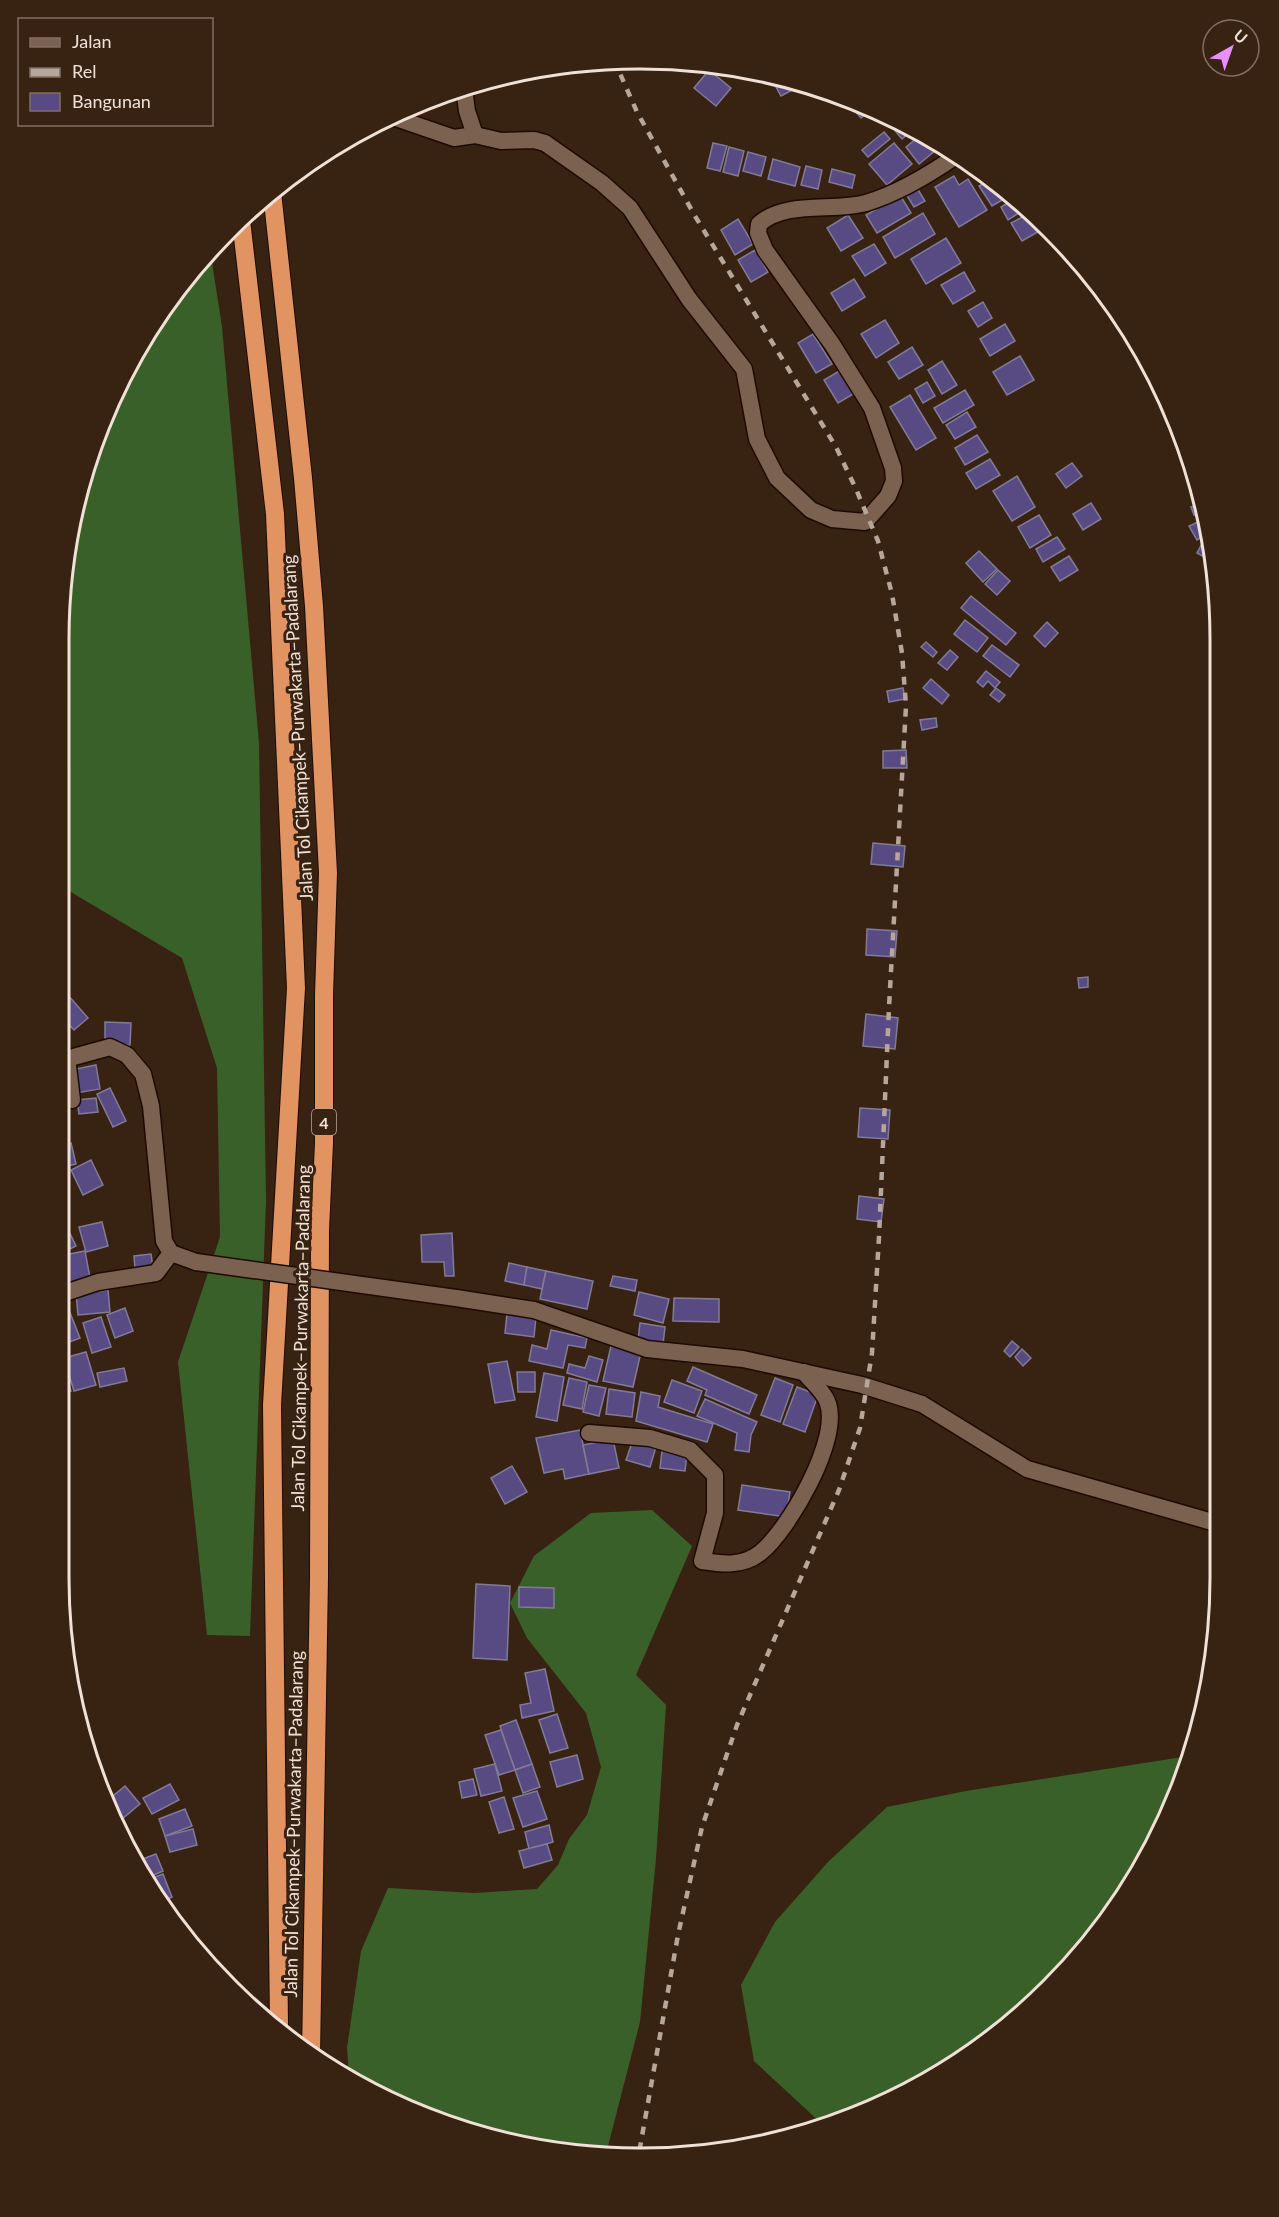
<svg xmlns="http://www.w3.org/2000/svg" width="1279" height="2217" font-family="Lato,sans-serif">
<rect width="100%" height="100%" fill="#382212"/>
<g fill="#3a602a">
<path d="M210,249L222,327L259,743L266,1201L250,1636L207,1635L178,1362L220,1237L217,1068L182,958L59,885L60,729L65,717L60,703V602L78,489L137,349Z"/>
<path d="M652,1510L692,1546L636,1675L666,1705L656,1859L640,2022L607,2150L489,2139L349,2075L347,2048L361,1951L388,1888L474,1893L537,1889L558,1865L569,1839L587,1815L601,1767L586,1713L527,1638L510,1603L534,1556L591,1513Z"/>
<path d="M1189,1756L1142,1868L1022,2015L862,2114L822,2124L754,2061L741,1985L775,1922L828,1862L887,1807L966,1791Z"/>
</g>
<g fill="#584a83" stroke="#807b97" stroke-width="1.5">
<path d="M709,70L731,88L716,106L694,88Z"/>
<path d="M770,76L804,84L781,96Z"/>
<path d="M852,101L871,110L861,118L849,104Z"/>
<path d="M881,114L914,129L902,139Z"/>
<path d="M884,132L890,139L868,157L862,150Z"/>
<path d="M923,133L941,146L919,164L906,147Z"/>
<path d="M713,143L727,146L720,171L707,168Z"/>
<path d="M894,143L912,164L887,185L869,164Z"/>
<path d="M729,147L744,151L738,176L723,172Z"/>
<path d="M748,152L766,157L761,176L743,171Z"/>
<path d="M773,159L800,167L795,186L768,179Z"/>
<path d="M806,166L822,170L818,189L801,185Z"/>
<path d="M832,169L855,175L852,188L829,182Z"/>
<path d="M954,176L959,185L968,179L987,210L959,227L935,187Z"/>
<path d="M988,181L997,188L1004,199L992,206L979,186Z"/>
<path d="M917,188L925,201L914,207L906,194Z"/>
<path d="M900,195L911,213L877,233L866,215Z"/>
<path d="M1013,200L1025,209L1008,220L1001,207Z"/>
<path d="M923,213L935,234L895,258L883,237Z"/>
<path d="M1030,213L1043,229L1022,241L1011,223Z"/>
<path d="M848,215L863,238L841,251L827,228Z"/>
<path d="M738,219L753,244L735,255L721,230Z"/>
<path d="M946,238L961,263L926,284L911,259Z"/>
<path d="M874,244L886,263L865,276L852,256Z"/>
<path d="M755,250L768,272L751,282L738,260Z"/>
<path d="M1081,266L1123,317L1130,331L1127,333L1075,271Z"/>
<path d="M964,272L975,291L953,304L941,285Z"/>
<path d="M854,279L865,297L842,311L831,293Z"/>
<path d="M983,302L992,318L978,327L968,311Z"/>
<path d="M885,320L899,343L876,358L861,334Z"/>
<path d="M1005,324L1015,341L990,356L980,339Z"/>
<path d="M813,334L832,364L816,373L798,343Z"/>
<path d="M912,347L923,365L899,379L888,362Z"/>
<path d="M1020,356L1034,380L1007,395L993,372Z"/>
<path d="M942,361L957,385L942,394L928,370Z"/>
<path d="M841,370L855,393L838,403L824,380Z"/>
<path d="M927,382L935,396L923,403L915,389Z"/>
<path d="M965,390L974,405L943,423L934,408Z"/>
<path d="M910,395L936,438L916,450L890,407Z"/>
<path d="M967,412L976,427L955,439L946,425Z"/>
<path d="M977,435L988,452L965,465L955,448Z"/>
<path d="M990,459L1000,475L976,489L966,473Z"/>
<path d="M1072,463L1082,476L1066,488L1056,474Z"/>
<path d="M1017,476L1035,507L1012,521L993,491Z"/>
<path d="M1091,503L1101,519L1083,530L1073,514Z"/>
<path d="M1202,504L1203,512L1194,515L1191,507Z"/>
<path d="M1039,515L1051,535L1030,548L1018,527Z"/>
<path d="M1198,522L1205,535L1197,540L1189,526Z"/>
<path d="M1057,537L1065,549L1043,562L1036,549Z"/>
<path d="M1205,538L1210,540L1211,546L1206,558L1197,553Z"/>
<path d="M979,551L997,569L983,582L966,563Z"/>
<path d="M1069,556L1078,570L1060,581L1051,567Z"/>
<path d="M998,570L1010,581L997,595L985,584Z"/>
<path d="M971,596L1016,633L1006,645L961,608Z"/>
<path d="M965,620L988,638L977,652L954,634Z"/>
<path d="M1047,622L1058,633L1045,647L1034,636Z"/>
<path d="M926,642L937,652L933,657L921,647Z"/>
<path d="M992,645L1019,665L1010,677L983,656Z"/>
<path d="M950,650L958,657L947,670L938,663Z"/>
<path d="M986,671L1000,682L995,688L988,681L983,687L977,682Z"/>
<path d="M931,679L949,695L942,704L923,688Z"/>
<path d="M903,688L905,699L889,702L887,691Z"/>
<path d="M996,688L1005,695L999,702L990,695Z"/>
<path d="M936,718L937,727L922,730L920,720Z"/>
<path d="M906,750L907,768H883V751Z"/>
<path d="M873,843L905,846L903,867L871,864Z"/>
<path d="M867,929L897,931L895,957L866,955Z"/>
<path d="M1088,977V987L1079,988L1078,978Z"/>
<path d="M67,994L88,1018L74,1030L59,1014V1001Z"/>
<path d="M866,1014L898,1018L895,1049L863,1046Z"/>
<path d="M105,1022L131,1023L130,1045L105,1044Z"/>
<path d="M96,1065L100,1089L76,1093L71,1070Z"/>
<path d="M110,1088L126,1121L113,1127L97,1094Z"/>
<path d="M96,1098L98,1112L79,1114L77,1100Z"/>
<path d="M860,1108L890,1110L888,1139L858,1137Z"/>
<path d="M71,1143L76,1164L60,1168L59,1146Z"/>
<path d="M91,1160L103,1185L83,1195L71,1170Z"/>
<path d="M859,1196L884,1199L881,1222L857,1219Z"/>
<path d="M64,1221L76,1246L66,1251L59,1237V1223Z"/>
<path d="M102,1222L108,1246L86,1252L79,1227Z"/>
<path d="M452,1233L454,1276H445L444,1262H422L421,1235Z"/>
<path d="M85,1251L91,1283L62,1289L59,1256Z"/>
<path d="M151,1254L153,1267L135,1269L134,1256Z"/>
<path d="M509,1263L527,1267L524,1285L505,1281Z"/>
<path d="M527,1267L546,1271L542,1289L524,1285Z"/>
<path d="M546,1271L593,1281L587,1309L540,1299Z"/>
<path d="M613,1276L637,1280L635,1291L610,1286Z"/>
<path d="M108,1290L110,1312L78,1315L76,1293Z"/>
<path d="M639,1292L669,1299L663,1323L634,1315Z"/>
<path d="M674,1298L719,1299V1322L673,1321Z"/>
<path d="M67,1305L80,1338L64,1344L59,1331V1308Z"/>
<path d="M125,1308L133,1331L115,1338L107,1315Z"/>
<path d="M507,1313L536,1317L534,1337L505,1333Z"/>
<path d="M101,1317L111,1347L92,1353L83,1323Z"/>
<path d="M640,1323L665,1327L663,1344L638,1340Z"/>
<path d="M551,1330L587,1338L585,1348L568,1345L563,1368L529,1361L532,1345L547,1349Z"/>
<path d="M1012,1341L1019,1347L1010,1357L1004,1351Z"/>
<path d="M611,1346L641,1352L633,1387L603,1381Z"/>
<path d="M1022,1349L1031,1358L1023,1366L1015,1357Z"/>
<path d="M59,1351L71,1391L59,1395Z"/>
<path d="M86,1352L96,1385L74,1391L64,1358Z"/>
<path d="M589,1356L603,1360L597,1382L567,1373L569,1364L585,1368Z"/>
<path d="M507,1361L515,1400L495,1403L488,1364Z"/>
<path d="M693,1367L757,1395L749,1414L705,1395L707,1390L687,1381Z"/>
<path d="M124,1368L127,1381L100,1387L97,1373Z"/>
<path d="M517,1372H535V1392H518Z"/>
<path d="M544,1373L564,1377L557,1421L536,1417Z"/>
<path d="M569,1378L587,1382L582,1409L563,1405Z"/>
<path d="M775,1378L793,1385L780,1422L761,1415Z"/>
<path d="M672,1380L702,1391L694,1413L664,1402Z"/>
<path d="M589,1385L606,1388L599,1416L583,1412Z"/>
<path d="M797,1387L818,1395L805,1432L783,1424Z"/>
<path d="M609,1389L635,1393L632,1417L606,1414Z"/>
<path d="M641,1392L660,1396L658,1407L713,1424L707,1442L636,1421Z"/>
<path d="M705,1399L757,1422L751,1435L749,1452L735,1450L737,1433L697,1416Z"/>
<path d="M580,1430L589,1474L565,1479L563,1469L544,1473L536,1438Z"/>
<path d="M613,1439L619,1468L589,1474L583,1445Z"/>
<path d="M633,1440L656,1447L650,1467L626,1460Z"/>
<path d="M662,1451L687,1454L685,1471L660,1468Z"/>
<path d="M512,1466L527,1492L505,1504L491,1478Z"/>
<path d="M742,1485L790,1492L786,1517L738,1510Z"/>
<path d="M476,1584L510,1586L507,1660L473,1658Z"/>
<path d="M519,1587L554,1588V1608L519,1607Z"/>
<path d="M545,1669L554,1711L522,1718L520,1705L531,1703L525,1673Z"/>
<path d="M557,1714L568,1748L550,1753L539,1720Z"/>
<path d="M516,1720L532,1764L515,1770L500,1726Z"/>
<path d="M501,1730L515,1770L499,1775L485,1735Z"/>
<path d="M577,1755L583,1779L557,1787L550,1762Z"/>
<path d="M495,1764L502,1791L481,1796L474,1769Z"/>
<path d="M532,1764L540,1787L523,1793L515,1770Z"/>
<path d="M473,1779L477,1795L462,1798L459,1782Z"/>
<path d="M170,1784L179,1800L152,1814L143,1798Z"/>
<path d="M125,1786L140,1804L121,1820L108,1800Z"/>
<path d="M537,1791L547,1819L523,1827L513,1798Z"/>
<path d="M504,1797L514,1829L499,1833L489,1802Z"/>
<path d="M185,1809L192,1826L165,1836L159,1819Z"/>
<path d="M549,1825L553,1842L529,1849L525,1832Z"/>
<path d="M193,1829L197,1845L170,1852L165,1836Z"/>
<path d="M547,1844L552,1860L524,1868L519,1851Z"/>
<path d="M156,1854L163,1871L149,1877L140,1860Z"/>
<path d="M163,1874L172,1897L162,1901L150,1879Z"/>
</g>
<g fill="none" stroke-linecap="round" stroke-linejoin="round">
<defs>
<g id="minor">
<path d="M464,88L467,111L475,135"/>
<path d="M390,116L454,138L475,135L501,141L534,140L545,143L602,183L630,208L689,299L744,369L757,439L777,478L811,510L832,519L865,522L888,496L894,481L893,468L872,408L832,344L765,250L758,233L759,224C786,200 833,212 866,203C896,194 930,174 956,156"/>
<path d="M67,1058L72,1100"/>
<path d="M59,1061L110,1047L127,1055L143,1074L151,1106L164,1241L171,1253L196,1262"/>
<path d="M59,1295L98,1282L156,1273L171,1253"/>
<path d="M456,1298L534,1310L647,1349L743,1359L862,1385L922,1404L1027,1469L1219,1524"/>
<path d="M589,1433L650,1438L690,1450L715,1475V1513L702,1561C722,1564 742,1567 760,1553C788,1531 843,1437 827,1401C823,1391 811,1381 804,1372"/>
</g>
<g id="motorway">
<path d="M272,192L303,478L314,606L328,873L324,995V1143L320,1230L319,1578L311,2055"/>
<path d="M241,220L275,514L296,988L272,1405L279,2025"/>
</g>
</defs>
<use href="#minor" stroke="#1e0b00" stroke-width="19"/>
<use href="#motorway" stroke="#1e0b00" stroke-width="20"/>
<use href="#minor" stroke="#7b6150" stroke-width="16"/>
<use href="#motorway" stroke="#e29362" stroke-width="18"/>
<path stroke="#b7a69a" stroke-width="4.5" stroke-dasharray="8 8" stroke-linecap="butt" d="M614,60L637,112L695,216L836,447L856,489L878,541L892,594L902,653L906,706L889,1007L879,1237L872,1353L860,1428L839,1490L737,1725L702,1827L678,1935L639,2153"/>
<defs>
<path id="minor-bridge" d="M196,1262L456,1298"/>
</defs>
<use href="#minor-bridge" stroke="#1e0b00" stroke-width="19" stroke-linecap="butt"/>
<use href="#minor-bridge" stroke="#7b6150" stroke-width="16"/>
</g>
<g text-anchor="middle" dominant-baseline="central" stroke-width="6" stroke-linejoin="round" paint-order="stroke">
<rect fill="#382212" stroke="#b9a89c" stroke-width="1.5" x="312" y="1109" width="24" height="26" rx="4.5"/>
<g font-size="16" font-weight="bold" fill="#f0e1d7">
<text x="324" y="1122">4</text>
</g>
<g font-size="18" fill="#f0e1d7" stroke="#382212">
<text transform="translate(297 728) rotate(-93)">Jalan Tol Cikampek–Purwakarta–Padalarang</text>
<text transform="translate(300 1338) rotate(-89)">Jalan Tol Cikampek–Purwakarta–Padalarang</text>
<text transform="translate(293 1824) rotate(-89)">Jalan Tol Cikampek–Purwakarta–Padalarang</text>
</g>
</g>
<path d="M0 0H1279V2217H0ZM639 69H640A570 570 0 0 1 1210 639V1578A570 570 0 0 1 640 2148H639A570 570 0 0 1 69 1578V639A570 570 0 0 1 639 69Z" fill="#382212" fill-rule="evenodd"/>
<path fill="none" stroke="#f0e1d7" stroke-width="3" d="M639 69H640A570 570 0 0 1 1210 639V1578A570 570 0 0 1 640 2148H639A570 570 0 0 1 69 1578V639A570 570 0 0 1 639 69Z"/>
<rect x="18" y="18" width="195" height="108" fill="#382212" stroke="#826e61" stroke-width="1.5"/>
<rect x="30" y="38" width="30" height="9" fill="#7b6150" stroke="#826e61" stroke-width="1.5"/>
<text x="72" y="48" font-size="18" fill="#f0e1d7">Jalan</text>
<rect x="30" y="68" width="30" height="9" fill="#b7a69a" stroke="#826e61" stroke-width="1.5"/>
<text x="72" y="78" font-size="18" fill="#f0e1d7">Rel</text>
<rect x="30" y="93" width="30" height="18" fill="#584a83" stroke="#826e61" stroke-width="1.5"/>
<text x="72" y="108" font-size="18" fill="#f0e1d7">Bangunan</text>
<g transform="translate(1231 48) rotate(40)"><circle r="28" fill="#382212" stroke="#826e61" stroke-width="1.5"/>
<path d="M0-4.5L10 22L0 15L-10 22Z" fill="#e88eff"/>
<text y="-9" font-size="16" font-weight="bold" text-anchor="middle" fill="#f0e1d7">U</text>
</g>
</svg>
